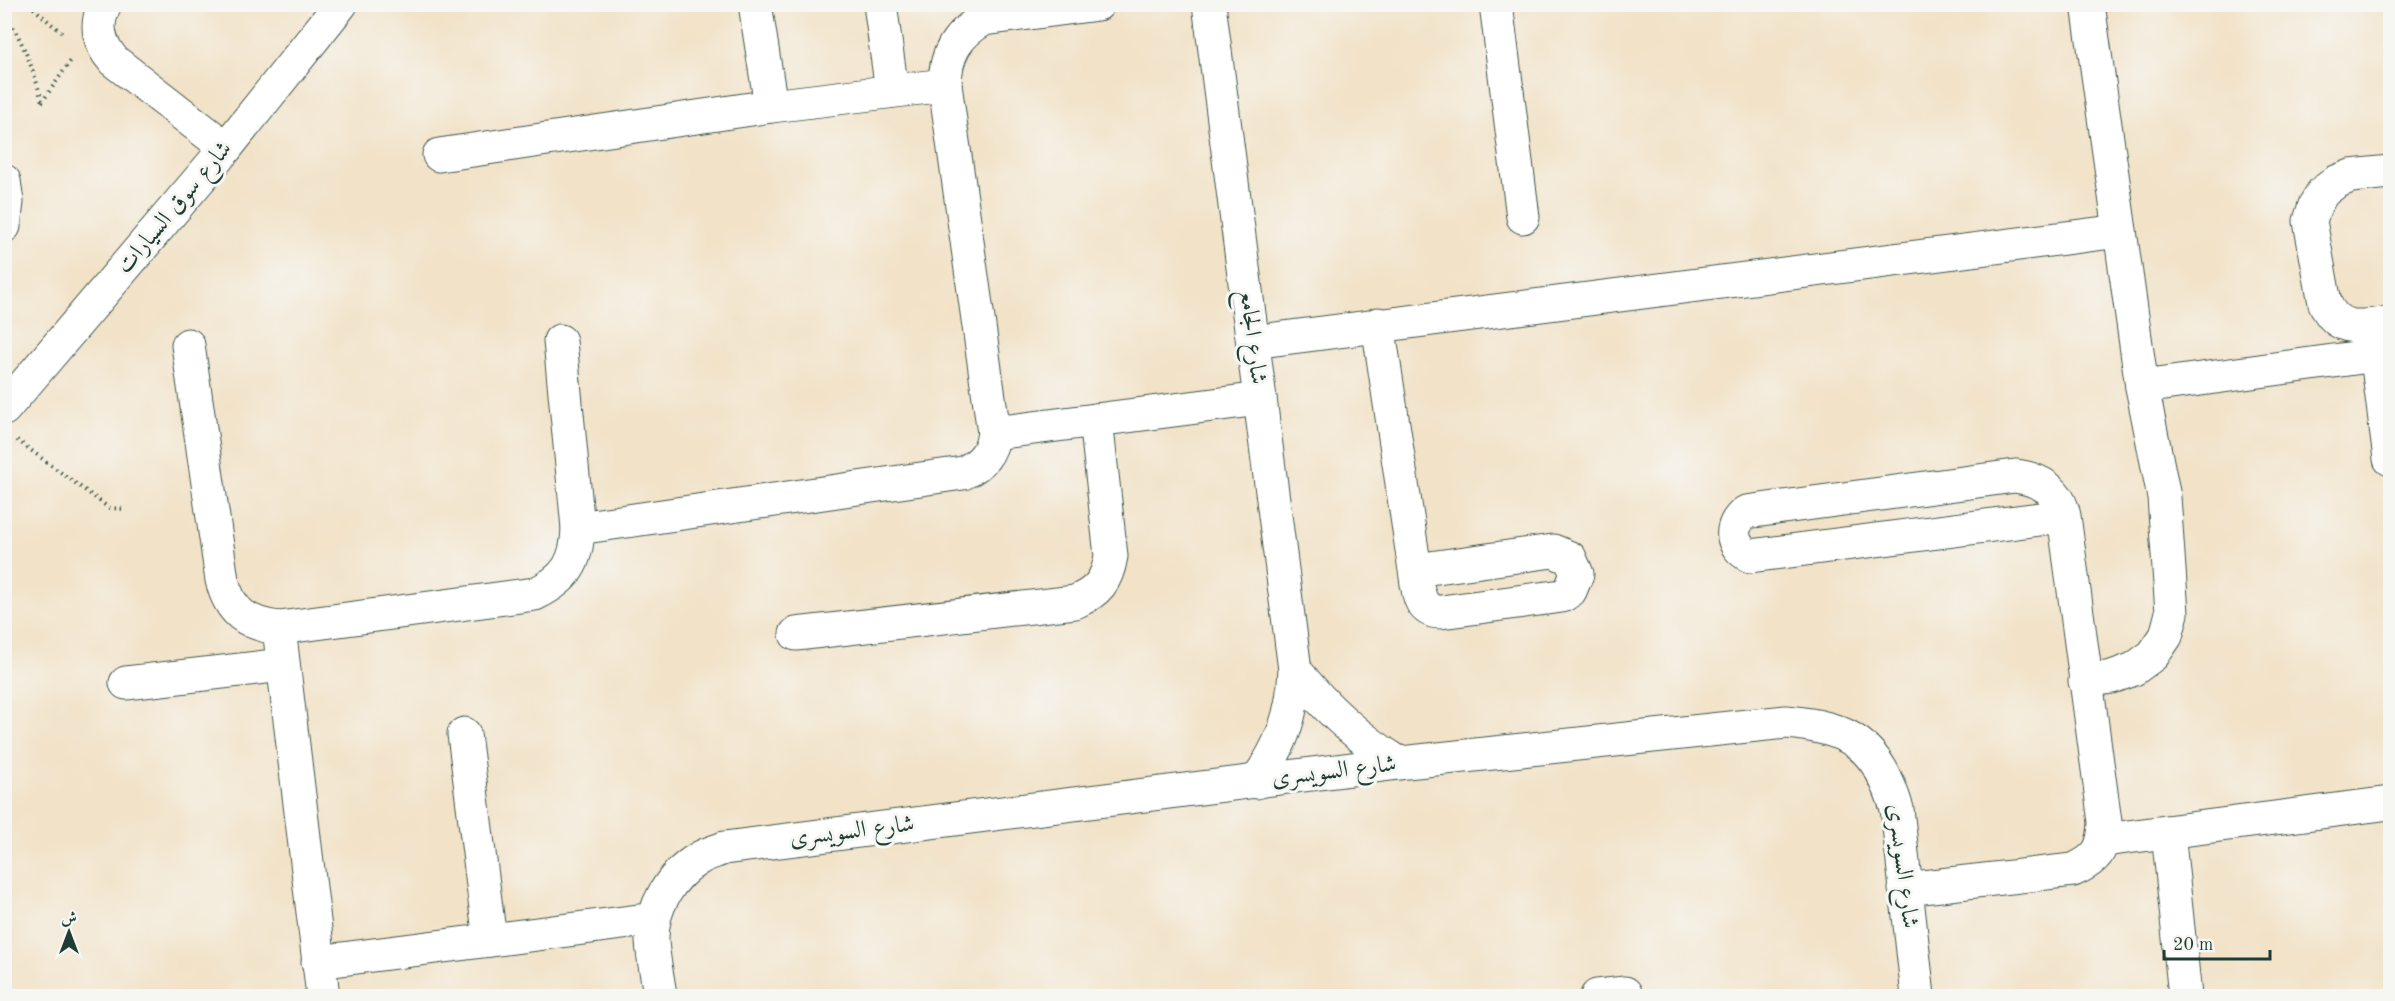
<svg xmlns="http://www.w3.org/2000/svg" width="2395" height="1001" font-family="'Old Standard TT',Amiri,serif">
<rect width="100%" height="100%" fill="#f6f6f2"/>
<filter id="ink" filterUnits="userSpaceOnUse"><feTurbulence type="fractalNoise" baseFrequency=".0167" numOctaves="2"/><feDisplacementMap in="SourceGraphic" scale="12" xChannelSelector="R" yChannelSelector="G"/><feConvolveMatrix kernelMatrix="1 2 1 2 8 2 1 2 1" color-interpolation-filters="sRGB"/></filter>
<filter id="wash" filterUnits="userSpaceOnUse"><feTurbulence type="fractalNoise" baseFrequency=".008" numOctaves="4" result="noise"/><feDisplacementMap in="SourceGraphic" scale="24" xChannelSelector="R" yChannelSelector="G"/><feGaussianBlur stdDeviation="1.35" result="paint"/><feColorMatrix in="noise" values="0 0 0 0 0 0 0 0 0 0 0 0 0 0 0 0 0 1.4 0 .05"/><feComposite in="paint" operator="in"/></filter>
<g filter="url(#wash)">
<rect width="100%" height="100%" fill="#f2e2c7"/>
</g>
<g filter="url(#ink)">
<g fill="none" stroke-linecap="round" stroke-linejoin="round">
<defs>
<g id="minor">
<path d="M105,4C94,25 99,44 114,61L226,148"/>
<path d="M755,4L771,106"/>
<path d="M880,4L892,91"/>
<path d="M1209,4L1295,670C1293,715 1282,745 1256,782"/>
<path d="M1496,4L1523,217"/>
<path d="M439,155L771,106L945,85"/>
<path d="M2390,172L2351,176L2336,182L2323,192L2315,205L2310,221L2325,303C2338,334 2363,326 2390,323"/>
<path d="M4,181L7,202L4,226"/>
<path d="M1378,324L1415,570C1418,588 1417,612 1441,612L1562,596L1570,591L1577,574L1570,558L1553,551L1415,570"/>
<path d="M2374,335L2390,459"/>
<path d="M1253,342L2120,231"/>
<path d="M188,345L222,580C230,612 246,624 279,628L535,594C566,579 577,563 578,528L560,341"/>
<path d="M2142,387L2377,355"/>
<path d="M4,409L226,148L341,4"/>
<path d="M994,433L1260,399"/>
<path d="M578,528L963,473C982,464 991,453 994,433L945,85C945,54 957,34 984,19L1098,4"/>
<path d="M279,628L323,996"/>
<path d="M796,634L1075,602C1098,592 1107,581 1111,556L1096,420"/>
<path d="M1295,670C1325,708 1358,738 1399,763"/>
<path d="M2085,681L2112,677L2134,669L2153,655L2166,636L2172,613L2164,497L2142,387L2088,4"/>
<path d="M126,683L283,665"/>
<path d="M464,734L490,940"/>
<path d="M2168,832L2185,996"/>
<path d="M2104,840L2390,803"/>
<path d="M1905,889L2073,870C2098,859 2104,849 2105,822L2064,516C2059,490 2040,479 2015,476L1746,512C1728,526 1730,546 1750,556L2064,516"/>
<path d="M318,962L654,919"/>
<path d="M660,996C658,978 653,959 652,941C651,908 670,876 698,859C705,854 715,852 724,848L1399,763L1786,722C1851,727 1878,746 1897,809L1918,996"/>
<path d="M1597,996L1625,993"/>
</g>
</defs>
<use href="#minor" stroke="#3f564a" stroke-width="35"/>
<g stroke="#3f564a" stroke-width="4" stroke-dasharray="1.5 4.5" stroke-linecap="butt">
<path d="M29,4L64,35"/>
<path d="M4,11C22,40 34,69 42,102"/>
<path d="M42,102L72,59"/>
<path d="M17,440L109,508L126,509"/>
</g>
<use href="#minor" stroke="#fff" stroke-width="33"/>
</g>
</g>
<g text-anchor="middle" dominant-baseline="central" stroke-width="6" stroke-linejoin="round" paint-order="stroke">
<g font-size="24" fill="#1f3d34" stroke="#f6f6f2">
<text transform="translate(175 208) rotate(-50)">شارع سوق السيارات</text>
<text transform="translate(1252 337) rotate(83)">شارع الجامع</text>
<text transform="translate(1334 772) rotate(-7)">شارع السويسرى</text>
<text transform="translate(852 832) rotate(-7)">شارع السويسرى</text>
<text transform="translate(1902 866) rotate(83)">شارع السويسرى</text>
</g>
</g>
<rect width="2395" height="1001" fill="none" stroke="#f6f6f2" stroke-width="24"/>
<g transform="translate(69 932)" stroke="#f6f6f2" stroke-width="4.5" paint-order="stroke">
<path d="M0-4.5L10 22L0 15L-10 22Z" fill="#1f3d34"/>
<text y="-9" font-size="16" font-weight="bold" text-anchor="middle" fill="#1f3d34">ش</text>
</g>
<path d="M2164 950v9h106v-9" fill="none" stroke="#1f3d34" stroke-width="3"/>
<text x="2173" y="950" font-size="18" fill="#1f3d34" stroke="#f6f6f2" stroke-width="4.5" paint-order="stroke">20 m</text>
</svg>
